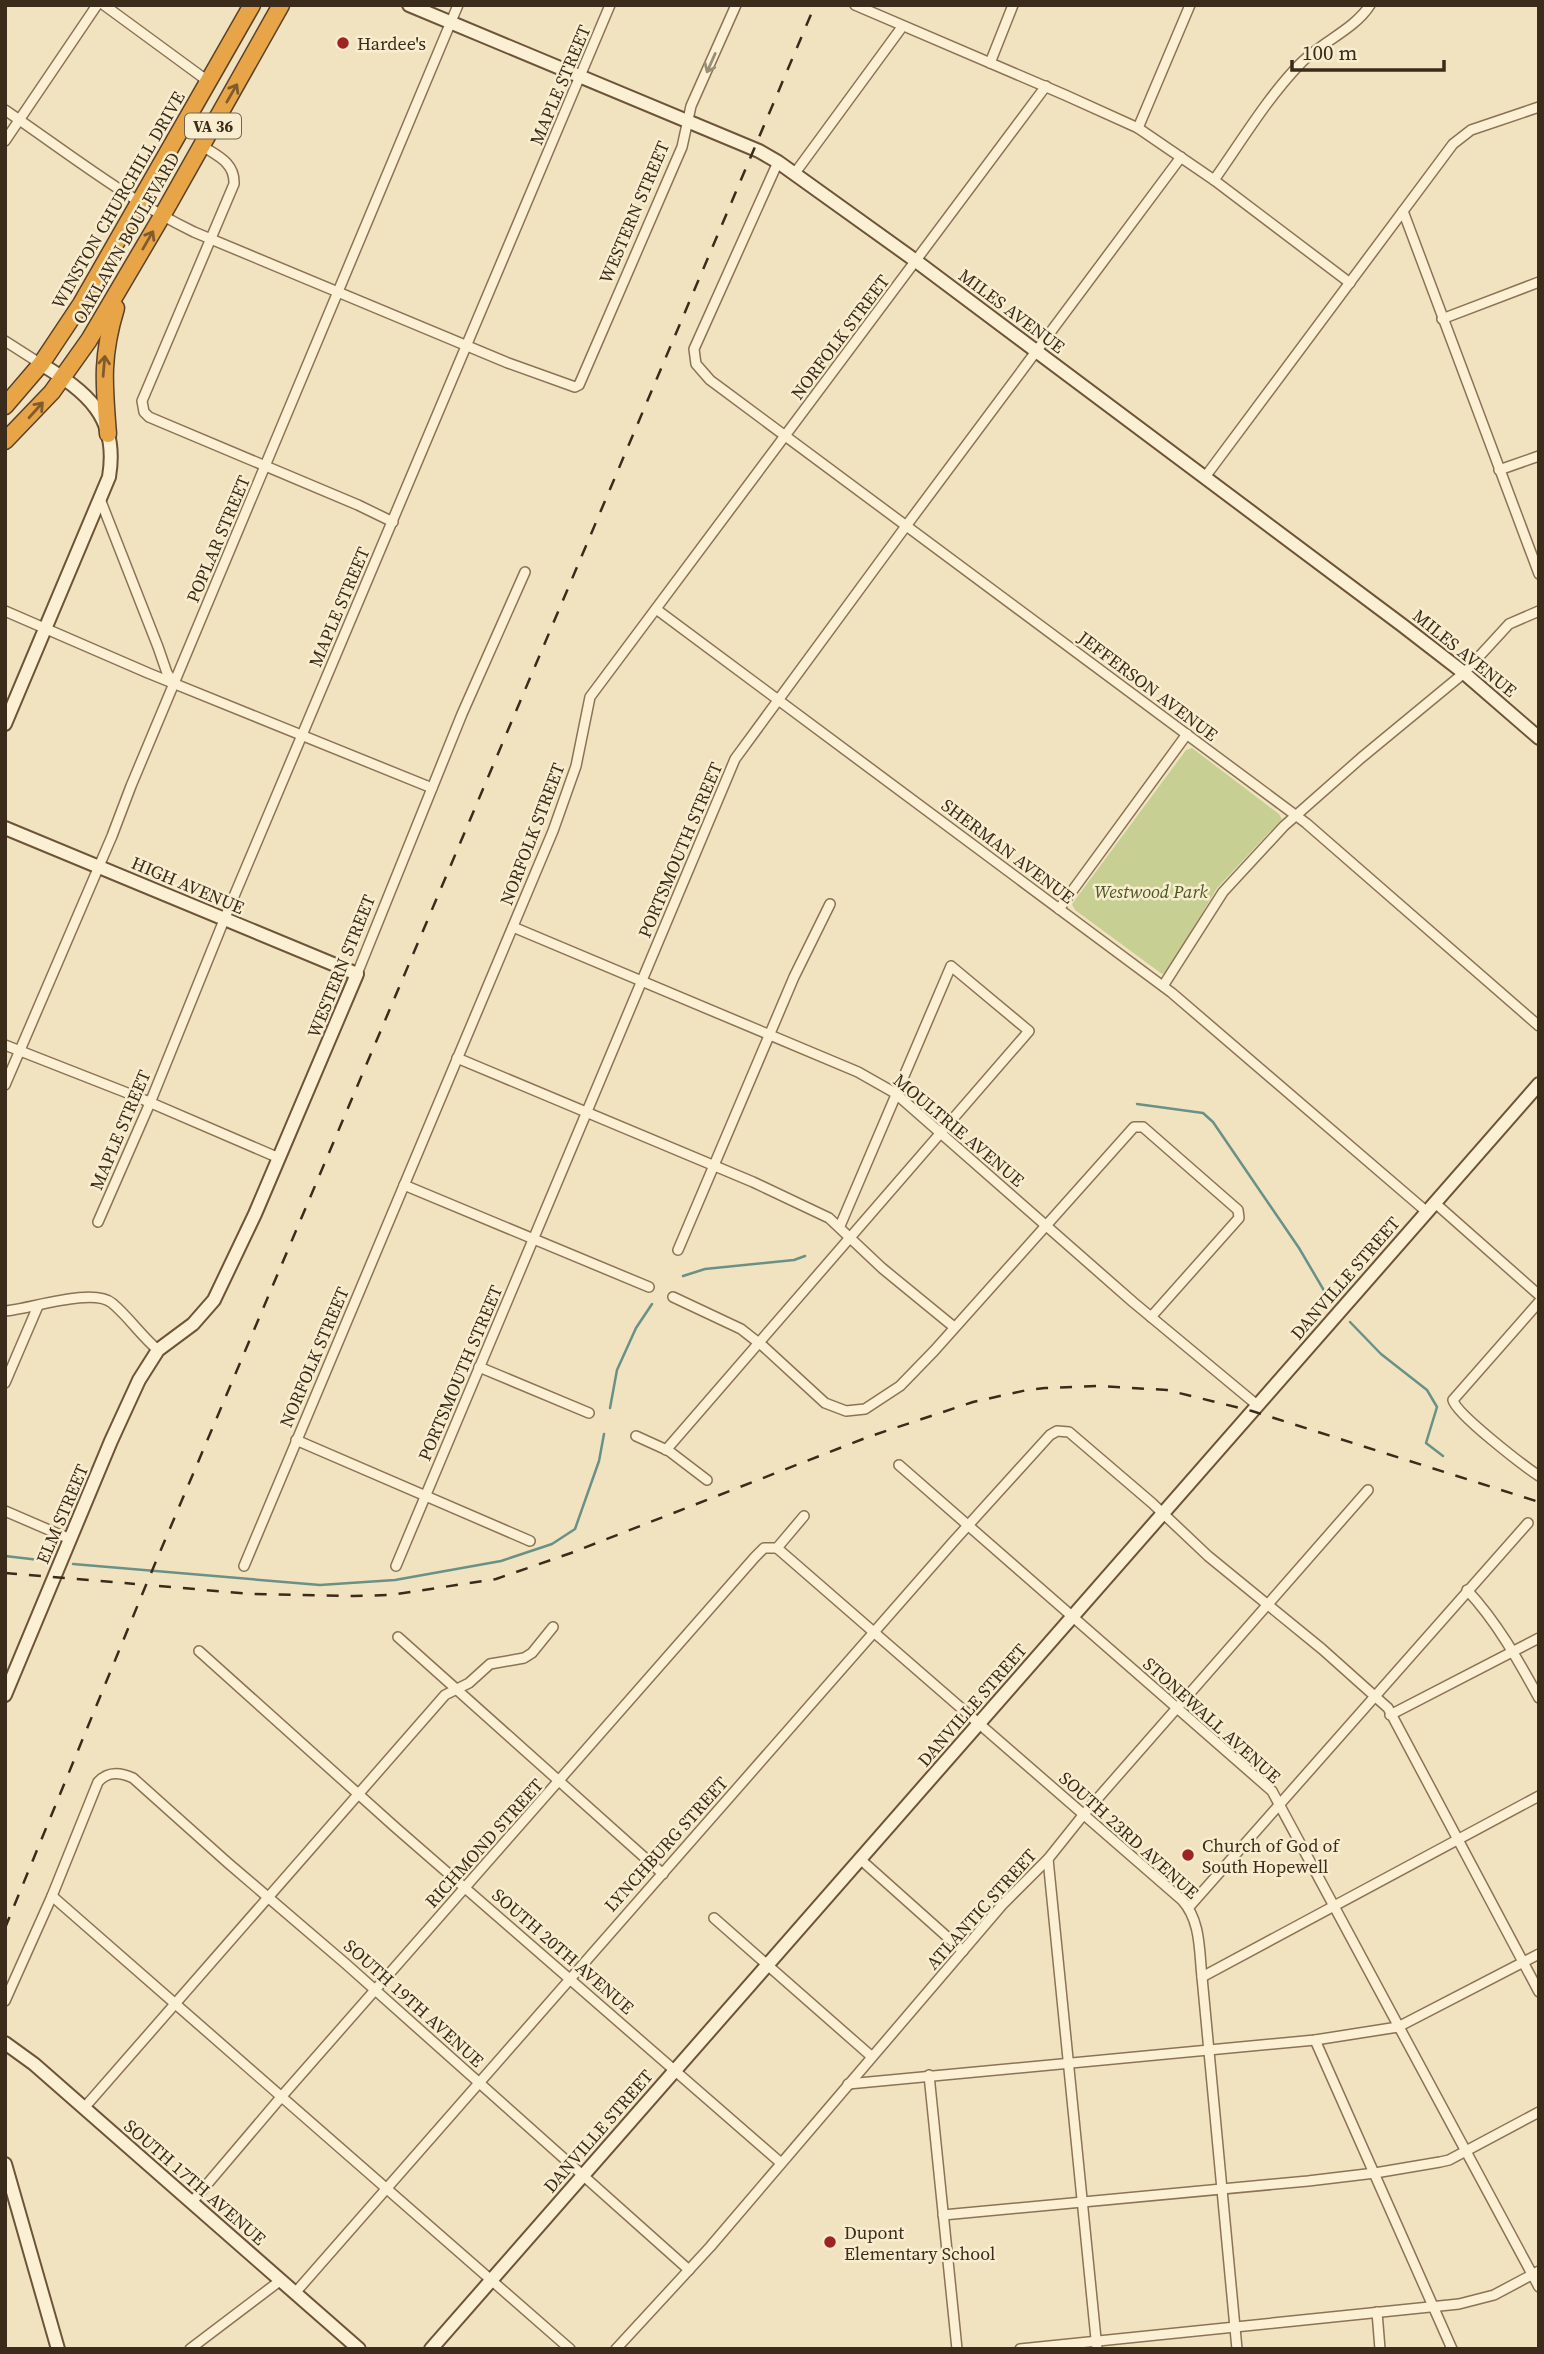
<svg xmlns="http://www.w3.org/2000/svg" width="1544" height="2354" font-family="'Source Serif 4',serif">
<rect width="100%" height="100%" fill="#f1e3bf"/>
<path fill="#c7d092" d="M1192,748L1279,814L1282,819L1217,888L1167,972L1162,974L1075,910L1072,904L1186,750Z"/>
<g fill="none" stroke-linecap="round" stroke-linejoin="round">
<g stroke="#699188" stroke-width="2.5">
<path d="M1137,1104L1203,1113L1213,1122L1299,1248L1329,1299"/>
<path d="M683,1276L705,1269L794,1260L805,1256"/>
<path d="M1350,1322L1381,1354L1427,1390L1437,1407L1426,1443L1443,1456"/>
<path d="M610,1408L617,1370L636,1328L652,1304"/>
<path d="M5,1556L48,1561"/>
<path d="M73,1564L320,1585L395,1580L501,1561L552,1544L575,1529L599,1461L604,1434"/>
</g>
<defs>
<g id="street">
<path d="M104,5L209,82"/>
<path d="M855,5L1065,95L1138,128L1214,180L1350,283"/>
<path d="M990,63L1013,5"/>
<path d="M5,110C68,153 126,199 194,232L508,363L575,387L579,385L682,147L691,106L736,5"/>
<path d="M1138,128L1190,5"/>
<path d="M5,141L97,5"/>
<path d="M202,146C218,156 235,163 234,184L142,401L144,412L149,417L358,505L393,522"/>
<path d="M778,162L694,349L696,364L710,380L1306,823L1539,1026"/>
<path d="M795,173L902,27"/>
<path d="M1214,180C1241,142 1267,98 1300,64C1321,42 1354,30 1370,5"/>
<path d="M1403,211L1539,574"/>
<path d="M1442,319L1539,282"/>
<path d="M5,341L41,364"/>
<path d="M1499,470L1539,456"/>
<path d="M1205,477L1453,144L1471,130L1539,107"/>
<path d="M100,499L158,647L167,673L173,682"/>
<path d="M656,609L1172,993L1427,1212"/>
<path d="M5,611L148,673L432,788"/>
<path d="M1059,909L1187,734"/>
<path d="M513,927L858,1072L895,1093L1133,1302L1257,1405"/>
<path d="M357,974L462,714L525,572"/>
<path d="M1163,986L1223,892L1284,826L1361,758L1464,673L1509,624L1539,611"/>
<path d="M5,1045L135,1096L279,1158"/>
<path d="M457,1058L753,1182L829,1218L882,1268L954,1327"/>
<path d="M5,1085L112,836L131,786L458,5"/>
<path d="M404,1185L649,1287"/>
<path d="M1435,1203L1539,1295"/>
<path d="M98,1222L150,1103L224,920L610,5"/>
<path d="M678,1250L794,977L830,904"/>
<path d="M673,1297L741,1329L764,1347L825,1403L846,1411L865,1409L900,1386L934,1351L1134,1127H1143L1238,1210L1239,1218L1151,1317"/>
<path d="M1539,1302L1453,1400C1456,1414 1524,1466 1539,1476"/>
<path d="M5,1311C30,1309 93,1287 112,1303C129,1317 141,1336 158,1350"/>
<path d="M479,1367L589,1413"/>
<path d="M5,1383L38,1306"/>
<path d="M636,1436L669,1451L707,1480"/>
<path d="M296,1440L530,1541"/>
<path d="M666,1450L1029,1031L951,966L840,1226"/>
<path d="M899,1465L1272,1791L1539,2287"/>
<path d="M5,1511L70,1539"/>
<path d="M777,1548L1182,1900C1201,1921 1199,1950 1202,1977L1237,2349"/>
<path d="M244,1566L553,831L576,766L590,697L1046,86"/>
<path d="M396,1566L735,759L906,526L1181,157"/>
<path d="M1467,1590C1497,1622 1518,1660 1539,1698"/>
<path d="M398,1637L663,1874"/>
<path d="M199,1651L395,1827L781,2163"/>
<path d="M1390,1715L1539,1638"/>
<path d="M860,1859L963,1951"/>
<path d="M1048,1859L1097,2349"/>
<path d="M52,1896L570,2349"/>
<path d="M1189,1907L1528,1523"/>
<path d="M714,1918L871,2056"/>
<path d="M1202,1977L1539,1796"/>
<path d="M5,2001L52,1896L98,1782C108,1771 120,1772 133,1778L228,1863L346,1964L689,2270"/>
<path d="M1315,2040L1452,2349"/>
<path d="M929,2075L957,2349"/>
<path d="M848,2084L1315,2040L1398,2027L1539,1954"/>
<path d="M84,2108L445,1695L469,1683L490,1664L524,1658L532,1653L553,1627"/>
<path d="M192,2202L282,2096L755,1557L764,1548H777L804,1516"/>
<path d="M943,2215L1308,2181L1375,2173L1440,2162L1449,2160L1539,2112"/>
<path d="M295,2293L953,1542L1050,1435L1057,1431L1069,1432L1152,1503L1208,1556L1322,1649L1388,1708L1539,1992"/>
<path d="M1377,2312L1380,2349"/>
<path d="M190,2349L281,2280"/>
<path d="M616,2349L710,2247L1002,1905L1048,1859L1084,1814L1368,1490"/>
<path d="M1020,2349L1459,2304L1494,2295L1539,2271"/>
</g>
<g id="secondary">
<path d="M409,5L759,151L778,162L916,261L1402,625L1464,673L1539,738"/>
<path d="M5,724L109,477C119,417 87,392 41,364"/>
<path d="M5,828L357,974L255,1214L214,1300L193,1324L158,1350L139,1380L111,1441L5,1695"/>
<path d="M5,2043L34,2064L359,2349"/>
<path d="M5,2164L58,2349"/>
<path d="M431,2349L1539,1084"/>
</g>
<g id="highway">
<path d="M5,406L41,364L81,304L252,5"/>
<path d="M108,434C104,384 101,357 116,308"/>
<path d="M5,441L52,392L89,340L162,216L281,5"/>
</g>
</defs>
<use href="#street" stroke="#8b7356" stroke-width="12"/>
<use href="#secondary" stroke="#6d5439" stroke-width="16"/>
<use href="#highway" stroke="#59412a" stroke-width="19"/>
<use href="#street" stroke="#fbf0d3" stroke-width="9"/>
<use href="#secondary" stroke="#fbf0d3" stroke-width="12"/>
<use href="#highway" stroke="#e8a548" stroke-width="16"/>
<g stroke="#3a2b1b" stroke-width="2.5" stroke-dasharray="12 12" stroke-linecap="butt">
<path d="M5,1573L135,1584"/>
<path d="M159,1586L251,1594L353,1596L391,1595L496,1579L571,1553L868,1437L973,1402L1027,1390L1045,1388L1098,1386L1167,1390L1252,1411L1539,1502"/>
<path d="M5,1928L146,1585L815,5"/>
</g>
</g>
<defs><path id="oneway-shaft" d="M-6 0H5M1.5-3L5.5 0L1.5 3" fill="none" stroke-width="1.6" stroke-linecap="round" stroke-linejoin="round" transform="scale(1.75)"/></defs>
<use stroke="#9a8e77" href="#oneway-shaft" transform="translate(711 63) rotate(114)"/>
<g stroke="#805c2d">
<use href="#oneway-shaft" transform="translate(232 93) rotate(-60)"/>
<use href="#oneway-shaft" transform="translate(148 240) rotate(-60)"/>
<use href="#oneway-shaft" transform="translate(104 366) rotate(-85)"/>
<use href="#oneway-shaft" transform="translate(36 410) rotate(-48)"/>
</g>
<g fill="#9f2321" stroke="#f8edcf" stroke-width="2.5">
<circle cx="343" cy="43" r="7"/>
<circle cx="1188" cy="1855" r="7"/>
<circle cx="830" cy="2242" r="7"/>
</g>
<g text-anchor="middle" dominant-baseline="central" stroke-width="5" stroke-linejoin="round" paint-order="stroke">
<rect fill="#f8edcf" stroke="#736551" stroke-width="2" x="185" y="113.5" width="56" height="25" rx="5"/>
<g font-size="16" font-weight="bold" fill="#3a2b1b">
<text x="213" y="126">VA 36</text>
</g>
<g font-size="18" fill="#3a2b1b" stroke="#f8edcf" text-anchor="start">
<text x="357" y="43">Hardee's</text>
<text x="1202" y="1845">Church of God of<tspan x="1202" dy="21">South Hopewell</tspan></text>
<text x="844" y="2232">Dupont<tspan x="844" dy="21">Elementary School</tspan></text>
</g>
<g font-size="18" fill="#3a2b1b" stroke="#f8edcf">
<text transform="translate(560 85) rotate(-67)">MAPLE STREET</text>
<text transform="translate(118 200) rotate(-60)">WINSTON CHURCHILL DRIVE</text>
<text transform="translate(634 212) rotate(-67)">WESTERN STREET</text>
<text transform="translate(126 238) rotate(-60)">OAKLAWN BOULEVARD</text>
<text transform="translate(1012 311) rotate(37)">MILES AVENUE</text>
<text transform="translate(840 337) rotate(-53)">NORFOLK STREET</text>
<text transform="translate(218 539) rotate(-67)">POPLAR STREET</text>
<text transform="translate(339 607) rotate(-67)">MAPLE STREET</text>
<text transform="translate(1465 653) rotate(39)">MILES AVENUE</text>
<text transform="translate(1148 686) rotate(37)">JEFFERSON AVENUE</text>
<text transform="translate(532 834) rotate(-69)">NORFOLK STREET</text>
<text transform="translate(680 850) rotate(-67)">PORTSMOUTH STREET</text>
<text transform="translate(1008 851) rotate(37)">SHERMAN AVENUE</text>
<text transform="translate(188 885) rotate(23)">HIGH AVENUE</text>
<text transform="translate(341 966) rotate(-68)">WESTERN STREET</text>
<text transform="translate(120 1130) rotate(-67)">MAPLE STREET</text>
<text transform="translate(959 1130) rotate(40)">MOULTRIE AVENUE</text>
<text transform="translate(1345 1278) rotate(-49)">DANVILLE STREET</text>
<text transform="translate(314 1357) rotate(-67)">NORFOLK STREET</text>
<text transform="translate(460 1373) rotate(-67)">PORTSMOUTH STREET</text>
<text transform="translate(62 1514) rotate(-67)">ELM STREET</text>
<text transform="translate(972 1705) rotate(-49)">DANVILLE STREET</text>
<text transform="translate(1212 1720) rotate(42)">STONEWALL AVENUE</text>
<text transform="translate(1129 1835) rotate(42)">SOUTH 23RD AVENUE</text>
<text transform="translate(484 1843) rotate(-48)">RICHMOND STREET</text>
<text transform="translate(666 1844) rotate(-48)">LYNCHBURG STREET</text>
<text transform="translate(981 1909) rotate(-48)">ATLANTIC STREET</text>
<text transform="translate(563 1951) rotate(41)">SOUTH 20TH AVENUE</text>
<text transform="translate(414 2003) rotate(42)">SOUTH 19TH AVENUE</text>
<text transform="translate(598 2131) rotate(-49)">DANVILLE STREET</text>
<text transform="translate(195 2182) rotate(41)">SOUTH 17TH AVENUE</text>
</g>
<g font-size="18" font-style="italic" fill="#495820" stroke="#f8edcf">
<text x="1151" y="891">Westwood Park</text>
</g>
</g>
<rect width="1544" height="2354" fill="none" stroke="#3a2b1b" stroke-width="14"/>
<path d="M1292 60v10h152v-10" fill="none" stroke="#3a2b1b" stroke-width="3.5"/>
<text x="1302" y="60" font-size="21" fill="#3a2b1b" stroke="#f8edcf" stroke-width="5" paint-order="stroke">100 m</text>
</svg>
